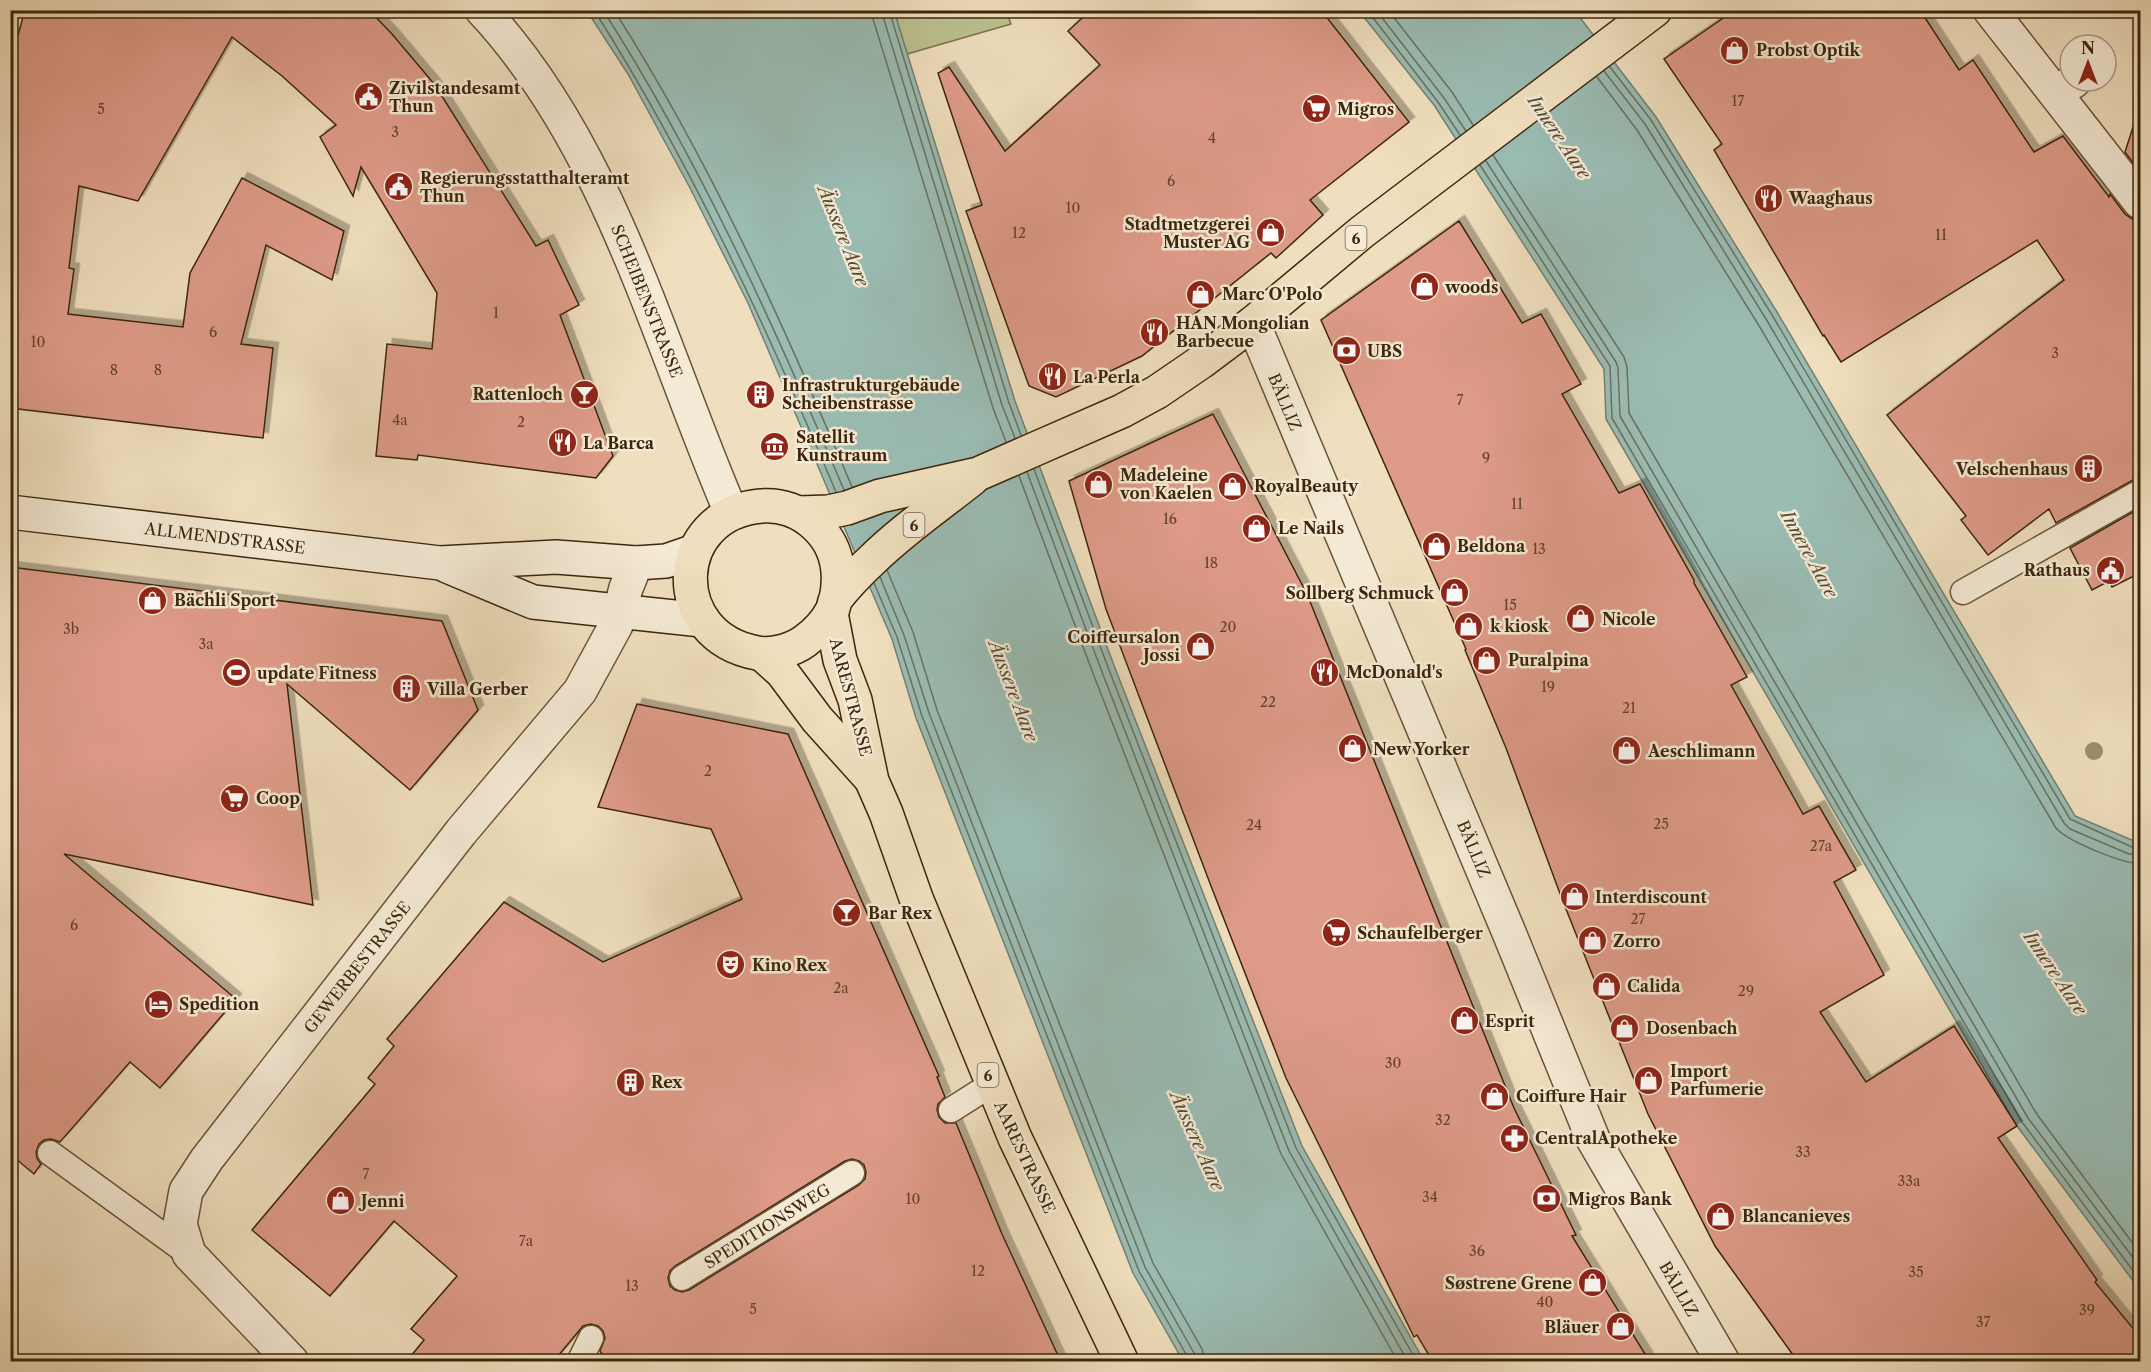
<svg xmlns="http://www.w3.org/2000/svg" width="2151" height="1372" font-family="'Libre Caslon Text',serif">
<defs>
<filter id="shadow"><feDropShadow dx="5.5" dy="-5.5" stdDeviation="0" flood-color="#0004"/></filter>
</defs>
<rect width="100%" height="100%" fill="#f0dfbe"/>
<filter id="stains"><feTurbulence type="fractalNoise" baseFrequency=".00333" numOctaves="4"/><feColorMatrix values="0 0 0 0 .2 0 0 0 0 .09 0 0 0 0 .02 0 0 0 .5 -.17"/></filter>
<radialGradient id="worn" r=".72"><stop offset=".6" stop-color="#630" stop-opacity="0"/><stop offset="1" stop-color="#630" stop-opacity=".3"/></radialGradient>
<path fill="#bcc190" stroke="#7c744e" stroke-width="1.5" d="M894,11H1006L1011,24L907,54Z"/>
<g fill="#9abcb3" stroke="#748070" stroke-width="1.5">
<path d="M587,11H894L1015,401L1115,668L1302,1146L1424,1361H1183L1133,1273L916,718L892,639L748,303L690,188L628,74Z"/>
<path d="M1359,11H1575L1656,117L1777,312L2075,816L2134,841L2140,839V1290L2017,1126L1606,419L1604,369L1434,105Z"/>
</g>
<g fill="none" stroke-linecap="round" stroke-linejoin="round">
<g stroke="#6b715f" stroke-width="1.5">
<path d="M594,10C691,163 766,326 836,492"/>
<path d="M603,10C700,162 774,325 844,490"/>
<path d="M614,10C710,161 783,323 852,487"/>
<path d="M872,10L873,19L993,408L1006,442"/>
<path d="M881,10L1002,405L1015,438"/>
<path d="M889,10L1009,403L1021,435"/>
<path d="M1367,10L1438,102L1460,135"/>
<path d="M1376,10L1444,98L1466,131"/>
<path d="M1388,10L1452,92L1473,125"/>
<path d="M1610,67L1651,120L1772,315L2070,819L2132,847L2140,845"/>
<path d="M1604,71L1645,124L1766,319L2064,823L2070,829L2129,854L2140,853"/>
<path d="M1597,77L1637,130L1758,324L2056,828C2067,841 2125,865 2140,863"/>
<path d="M1493,155L1624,357L1627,367L1629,413L2036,1113L2140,1253"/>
<path d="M1486,161L1616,362L1618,368L1620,416L2028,1118L2140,1267"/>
<path d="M1480,165L1610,366L1612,418L2022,1122L2140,1280"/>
<path d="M1034,469L1109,670L1296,1148L1417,1362"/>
<path d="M1027,472L1102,672L1289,1151L1408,1362"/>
<path d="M1019,476L1094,676L1281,1154L1398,1362"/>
<path d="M887,570L913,632L937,710L1153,1263L1202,1349L1205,1362"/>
<path d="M880,577L904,635L929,713L1145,1267L1194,1353L1196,1362"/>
<path d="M874,583L897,637L922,716L1139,1271L1187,1356L1188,1362"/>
</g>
</g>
<g fill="#de9b88" stroke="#3c260b" stroke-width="1.5" fill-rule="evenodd" filter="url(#shadow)">
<path d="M25,10H369L392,34L435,85L536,246L548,240L579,305L560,315L613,456L596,478L418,455L417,460L376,456L387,344L432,349L437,293L361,167L353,196L320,137L336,125L282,76L232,37L138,201L79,186L69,268L74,269L68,314L183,327L190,273L242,178L344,231L332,280L266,245L241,344L273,348L263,438L10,408V64Z"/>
<path d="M1091,10H1321L1409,122L1310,200L1323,215L1276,258L1271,253L1142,356L1056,397L1029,386L966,211L982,205L938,73L949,67L1005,151L1100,65L1068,31Z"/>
<path d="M1735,10H1920L1959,70L1973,60L2034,152L2063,136L2109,197L2110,194L2125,214L2132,219L2140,220V478L2133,480L2056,523L2049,509L1988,555L1961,520L1966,516L1887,415L2064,280L2037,240L1841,362L1824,335L1823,336L1714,150L1722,144L1664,59Z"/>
<path d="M2134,124L2140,125V172L2125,152Z"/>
<path d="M1459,221L1522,323L1541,314L1581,384L1562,394L1619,493L1640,484L1694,580V583L1747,677L1731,685L1803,814L1819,806L1856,870L1834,882L1884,975L1820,1012L1866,1082L1954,1026L2017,1126L1998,1138L2097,1280L2095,1282L2140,1337V1362H1798L1715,1246L1648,1114L1562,899L1506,748L1465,650L1466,649L1321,320Z"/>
<path d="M1213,414L1307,594L1514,1108L1576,1235L1572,1236L1650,1362H1433L1417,1335L1414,1337L1286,1078L1211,886L1106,609L1069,481Z"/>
<path d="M2140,508V573L2112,587L2109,581L2092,590L2070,548Z"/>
<path d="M10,567L442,621L478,710L410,790L287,684L313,905L64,854L236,999L160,1088L130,1062L60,1142L51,1139L44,1140L39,1144L36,1152L37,1158L41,1164L34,1174L10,1154Z"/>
<path d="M637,704L788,734L939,1076L937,1077L945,1097L938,1104L937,1110L939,1117L945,1123H956L1002,1234L1061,1362H607L600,1351L605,1338L603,1331L598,1326L591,1324L583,1326L553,1362H406L424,1340L411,1329L457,1276L394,1221L330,1296L252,1230L375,1084L368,1078L394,1046L387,1039L504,902L603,962L742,899L711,829L598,807ZM852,1159L859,1161L864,1165L866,1172L865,1179L859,1185L689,1290L682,1292L675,1290L670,1286L668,1278L670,1271L675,1266L845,1161Z"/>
</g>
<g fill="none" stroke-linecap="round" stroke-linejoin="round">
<defs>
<g id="service">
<path d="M1963,592L2140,492"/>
<path d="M951,1110L992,1084"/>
<path d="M50,1153L189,1254"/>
<path d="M682,1278L852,1173"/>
<path d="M579,1362L591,1338"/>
</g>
<g id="pedestrian">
<path d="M2056,93L2074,81"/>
<path d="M1253,323L1510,935L1593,1139L1723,1362"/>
</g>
<g id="minor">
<path d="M482,10C610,147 659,345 731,512"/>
<path d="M1990,10L2140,202"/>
<path d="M292,1362L189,1254L180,1224L186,1191L207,1159L461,832L580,691L616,625L626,588L636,563"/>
</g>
<g id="secondary">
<path d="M10,512L440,563L556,557L636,563L666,561L695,551"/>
<path d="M447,566L533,602L702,620"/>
</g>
<g id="primary">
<path d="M799,513L828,512L847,508L880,496L978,474L1122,411L1157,392L1201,362L1253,323L1362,232L1655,10"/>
<path d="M836,599C842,571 836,544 815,525C800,511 780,504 761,506C670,514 665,636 757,653C772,656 793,650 805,641C816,633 825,624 832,611C834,607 834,602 836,599C842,590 862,569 870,562C901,531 938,506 972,479"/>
<path d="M831,613L840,660L855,700L872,781L886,813L916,898L1015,1138L1122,1362"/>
<path d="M762,654L782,672L817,719L871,779"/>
</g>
</defs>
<use href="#service" stroke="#695438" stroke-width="27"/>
<use href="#pedestrian" stroke="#695438" stroke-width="36"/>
<use href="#minor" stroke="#695438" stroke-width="36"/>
<use href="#secondary" stroke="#3c260b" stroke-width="36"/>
<use href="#primary" stroke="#3c260b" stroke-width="36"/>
<use href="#service" stroke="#f5ead5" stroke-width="24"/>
<use href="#pedestrian" stroke="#f5ead5" stroke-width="33"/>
<use href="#minor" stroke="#f5ead5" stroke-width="33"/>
<use href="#secondary" stroke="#f5ead5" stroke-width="33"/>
<use href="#primary" stroke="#f0dfbe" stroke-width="33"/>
</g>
<circle fill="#9f8f6e" cx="2094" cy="751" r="9"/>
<defs>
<symbol id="shop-disc" viewBox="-11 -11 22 22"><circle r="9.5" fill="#8f2418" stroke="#f5ead5"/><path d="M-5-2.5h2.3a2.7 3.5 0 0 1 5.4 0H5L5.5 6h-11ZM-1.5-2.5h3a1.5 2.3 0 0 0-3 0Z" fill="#fff"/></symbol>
<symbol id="civic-disc" viewBox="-11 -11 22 22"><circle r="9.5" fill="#8f2418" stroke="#f5ead5"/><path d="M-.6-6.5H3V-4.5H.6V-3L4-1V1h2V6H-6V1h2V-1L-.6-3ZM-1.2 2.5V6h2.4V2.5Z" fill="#fff"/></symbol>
<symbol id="supermarket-disc" viewBox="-11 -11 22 22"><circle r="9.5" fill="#8f2418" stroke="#f5ead5"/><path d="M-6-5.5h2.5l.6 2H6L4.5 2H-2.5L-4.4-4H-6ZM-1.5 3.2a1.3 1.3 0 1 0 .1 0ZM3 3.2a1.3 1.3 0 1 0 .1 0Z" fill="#fff"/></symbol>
<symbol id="restaurant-disc" viewBox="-11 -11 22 22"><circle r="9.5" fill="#8f2418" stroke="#f5ead5"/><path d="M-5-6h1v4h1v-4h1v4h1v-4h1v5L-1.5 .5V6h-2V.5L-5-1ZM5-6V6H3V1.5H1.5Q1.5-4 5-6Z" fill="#fff"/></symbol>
<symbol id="bank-disc" viewBox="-11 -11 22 22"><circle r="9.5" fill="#8f2418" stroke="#f5ead5"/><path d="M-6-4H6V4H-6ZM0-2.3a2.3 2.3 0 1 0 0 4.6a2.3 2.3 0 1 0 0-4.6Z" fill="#fff"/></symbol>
<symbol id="bar-disc" viewBox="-11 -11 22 22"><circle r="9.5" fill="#8f2418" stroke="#f5ead5"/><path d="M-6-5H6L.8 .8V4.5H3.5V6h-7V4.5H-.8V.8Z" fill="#fff"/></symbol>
<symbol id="building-disc" viewBox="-11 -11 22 22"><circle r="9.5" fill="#8f2418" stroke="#f5ead5"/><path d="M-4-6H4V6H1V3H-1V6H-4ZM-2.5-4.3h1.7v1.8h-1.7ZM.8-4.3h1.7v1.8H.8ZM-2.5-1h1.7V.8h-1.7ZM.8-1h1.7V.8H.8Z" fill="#fff"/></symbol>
<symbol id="museum-disc" viewBox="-11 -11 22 22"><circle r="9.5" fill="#8f2418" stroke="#f5ead5"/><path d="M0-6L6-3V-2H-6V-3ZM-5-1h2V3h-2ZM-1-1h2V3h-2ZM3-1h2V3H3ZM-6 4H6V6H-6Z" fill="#fff"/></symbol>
<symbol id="stadium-disc" viewBox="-11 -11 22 22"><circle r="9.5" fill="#8f2418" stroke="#f5ead5"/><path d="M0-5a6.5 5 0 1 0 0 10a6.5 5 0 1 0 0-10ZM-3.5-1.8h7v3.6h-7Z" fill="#fff"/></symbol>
<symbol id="theatre-disc" viewBox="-11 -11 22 22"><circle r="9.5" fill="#8f2418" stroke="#f5ead5"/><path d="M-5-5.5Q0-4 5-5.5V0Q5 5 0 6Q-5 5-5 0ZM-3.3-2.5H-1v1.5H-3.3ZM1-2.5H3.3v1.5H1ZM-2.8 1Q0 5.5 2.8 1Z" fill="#fff"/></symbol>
<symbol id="hotel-disc" viewBox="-11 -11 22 22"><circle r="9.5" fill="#8f2418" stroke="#f5ead5"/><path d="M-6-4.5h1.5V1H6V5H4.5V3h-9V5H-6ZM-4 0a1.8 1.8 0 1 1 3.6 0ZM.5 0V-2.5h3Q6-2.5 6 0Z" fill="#fff"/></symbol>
<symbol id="pharmacy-disc" viewBox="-11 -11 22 22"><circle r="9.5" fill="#8f2418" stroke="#f5ead5"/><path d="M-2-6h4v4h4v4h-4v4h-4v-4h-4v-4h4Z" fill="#fff"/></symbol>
</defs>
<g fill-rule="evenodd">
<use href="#shop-disc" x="1718" y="34" width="33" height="33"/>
<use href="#civic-disc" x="352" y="80" width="33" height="33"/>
<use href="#supermarket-disc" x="1300" y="92" width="33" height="33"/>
<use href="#civic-disc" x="382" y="170" width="33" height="33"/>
<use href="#restaurant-disc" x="1752" y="182" width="33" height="33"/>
<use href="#shop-disc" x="1254" y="216" width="33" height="33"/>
<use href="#shop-disc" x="1408" y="270" width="33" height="33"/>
<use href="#shop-disc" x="1184" y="278" width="33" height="33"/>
<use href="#restaurant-disc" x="1138" y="316" width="33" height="33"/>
<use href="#bank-disc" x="1330" y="334" width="33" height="33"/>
<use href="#restaurant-disc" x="1036" y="360" width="33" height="33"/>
<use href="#bar-disc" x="568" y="378" width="33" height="33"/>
<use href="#building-disc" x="744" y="378" width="33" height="33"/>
<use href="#restaurant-disc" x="546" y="426" width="33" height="33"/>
<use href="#museum-disc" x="758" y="430" width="33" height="33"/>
<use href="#building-disc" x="2072" y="452" width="33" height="33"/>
<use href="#shop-disc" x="1082" y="468" width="33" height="33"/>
<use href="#shop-disc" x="1216" y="470" width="33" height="33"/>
<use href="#shop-disc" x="1240" y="512" width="33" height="33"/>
<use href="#shop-disc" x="1420" y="530" width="33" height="33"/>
<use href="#civic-disc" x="2094" y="554" width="33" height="33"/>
<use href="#shop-disc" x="1438" y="576" width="33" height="33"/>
<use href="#shop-disc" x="136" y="584" width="33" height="33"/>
<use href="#shop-disc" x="1564" y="602" width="33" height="33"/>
<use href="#shop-disc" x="1452" y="610" width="33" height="33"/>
<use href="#shop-disc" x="1184" y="630" width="33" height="33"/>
<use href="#shop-disc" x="1470" y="644" width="33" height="33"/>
<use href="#restaurant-disc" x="1308" y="656" width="33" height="33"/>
<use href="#stadium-disc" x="220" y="656" width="33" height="33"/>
<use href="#building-disc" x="390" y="672" width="33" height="33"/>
<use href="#shop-disc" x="1336" y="732" width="33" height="33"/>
<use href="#shop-disc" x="1610" y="734" width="33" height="33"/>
<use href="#supermarket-disc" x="218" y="782" width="33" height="33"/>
<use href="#shop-disc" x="1558" y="880" width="33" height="33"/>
<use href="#bar-disc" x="830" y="896" width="33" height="33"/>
<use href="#supermarket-disc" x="1320" y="916" width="33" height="33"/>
<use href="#shop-disc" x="1576" y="924" width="33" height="33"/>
<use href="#theatre-disc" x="714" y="948" width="33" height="33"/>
<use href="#shop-disc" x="1590" y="970" width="33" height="33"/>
<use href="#hotel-disc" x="142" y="988" width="33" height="33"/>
<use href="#shop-disc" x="1448" y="1004" width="33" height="33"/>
<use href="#shop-disc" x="1608" y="1012" width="33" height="33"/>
<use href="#shop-disc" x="1632" y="1064" width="33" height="33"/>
<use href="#building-disc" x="614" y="1066" width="33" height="33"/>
<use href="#shop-disc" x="1478" y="1080" width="33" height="33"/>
<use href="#pharmacy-disc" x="1498" y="1122" width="33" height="33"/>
<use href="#bank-disc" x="1530" y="1182" width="33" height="33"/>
<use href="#shop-disc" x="324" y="1184" width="33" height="33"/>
<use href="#shop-disc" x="1704" y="1200" width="33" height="33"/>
<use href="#shop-disc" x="1576" y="1266" width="33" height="33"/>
<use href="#shop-disc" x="1604" y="1310" width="33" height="33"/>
</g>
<g text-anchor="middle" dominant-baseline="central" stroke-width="5" stroke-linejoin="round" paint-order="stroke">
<g font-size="14" fill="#64432a">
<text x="1738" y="101">17</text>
<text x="101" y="109">5</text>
<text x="395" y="132">3</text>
<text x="1212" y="138">4</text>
<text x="1171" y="181">6</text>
<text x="1073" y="208">10</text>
<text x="1019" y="233">12</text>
<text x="1941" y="235">11</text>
<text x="496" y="313">1</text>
<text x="213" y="332">6</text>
<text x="38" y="342">10</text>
<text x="2055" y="353">3</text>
<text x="114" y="370">8</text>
<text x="158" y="370">8</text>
<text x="1460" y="400">7</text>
<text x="400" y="420">4a</text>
<text x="521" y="422">2</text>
<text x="1486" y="458">9</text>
<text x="1517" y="504">11</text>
<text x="1170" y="519">16</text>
<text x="1539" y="549">13</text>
<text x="1211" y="563">18</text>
<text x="1510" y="605">15</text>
<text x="1228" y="627">20</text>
<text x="71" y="629">3b</text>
<text x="206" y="644">3a</text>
<text x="1548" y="687">19</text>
<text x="1268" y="702">22</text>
<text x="1629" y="708">21</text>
<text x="708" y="771">2</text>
<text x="1661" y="824">25</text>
<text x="1254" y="825">24</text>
<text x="1821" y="846">27a</text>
<text x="1638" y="919">27</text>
<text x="74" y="925">6</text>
<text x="841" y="988">2a</text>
<text x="1746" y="991">29</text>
<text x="1393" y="1063">30</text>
<text x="1443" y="1120">32</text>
<text x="1803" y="1152">33</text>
<text x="366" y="1174">7</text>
<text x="1909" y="1181">33a</text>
<text x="1430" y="1197">34</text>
<text x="913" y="1199">10</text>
<text x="526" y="1241">7a</text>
<text x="1477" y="1251">36</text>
<text x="978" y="1271">12</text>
<text x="1916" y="1272">35</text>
<text x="632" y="1286">13</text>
<text x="1545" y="1302">40</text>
<text x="753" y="1309">5</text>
<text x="2087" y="1310">39</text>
<text x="1983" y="1322">37</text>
</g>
<g fill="#f5ead5" stroke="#746148" stroke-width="1.5">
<rect x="1345.5" y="226" width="21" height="24" rx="4.5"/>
<rect x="903.5" y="513" width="21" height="24" rx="4.5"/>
<rect x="977.5" y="1063" width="21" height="24" rx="4.5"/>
</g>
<g font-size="15" font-weight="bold" fill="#3c260b">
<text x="1356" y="238">6</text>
<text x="914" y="525">6</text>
<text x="988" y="1075">6</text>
</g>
<g font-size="16" font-weight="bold" fill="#3c260b" stroke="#f5ead5" text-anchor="start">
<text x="1756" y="50">Probst Optik</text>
<text x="389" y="88">Zivilstandesamt<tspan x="389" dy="18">Thun</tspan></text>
<text x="1337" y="109">Migros</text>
<text x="420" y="178">Regierungsstatthalteramt<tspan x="420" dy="18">Thun</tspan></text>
<text x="1789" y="198">Waaghaus</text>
<text x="1250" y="224" text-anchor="end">Stadtmetzgerei<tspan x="1250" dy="18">Muster AG</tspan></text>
<text x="1445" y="287">woods</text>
<text x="1222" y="294">Marc O'Polo</text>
<text x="1176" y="323">HAN Mongolian<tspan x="1176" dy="18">Barbecue</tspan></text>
<text x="1367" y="351">UBS</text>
<text x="1073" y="377">La Perla</text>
<text x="782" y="385">Infrastrukturgebäude<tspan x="782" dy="18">Scheibenstrasse</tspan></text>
<text x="563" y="394" text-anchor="end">Rattenloch</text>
<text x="796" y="437">Satellit<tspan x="796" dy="18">Kunstraum</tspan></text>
<text x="583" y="443">La Barca</text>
<text x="2068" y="469" text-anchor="end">Velschenhaus</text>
<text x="1120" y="475">Madeleine<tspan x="1120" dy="18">von Kaelen</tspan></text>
<text x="1254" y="486">RoyalBeauty</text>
<text x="1278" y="528">Le Nails</text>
<text x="1457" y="546">Beldona</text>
<text x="2090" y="570" text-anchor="end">Rathaus</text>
<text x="1434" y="593" text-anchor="end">Sollberg Schmuck</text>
<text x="174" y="600">Bächli Sport</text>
<text x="1602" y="619">Nicole</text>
<text x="1490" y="626">k kiosk</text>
<text x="1180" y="637" text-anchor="end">Coiffeursalon<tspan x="1180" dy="18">Jossi</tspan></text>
<text x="1508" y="660">Puralpina</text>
<text x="1346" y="672">McDonald's</text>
<text x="257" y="673">update Fitness</text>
<text x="427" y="689">Villa Gerber</text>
<text x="1373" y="749">New Yorker</text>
<text x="1648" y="751">Aeschlimann</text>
<text x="256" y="798">Coop</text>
<text x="1595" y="897">Interdiscount</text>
<text x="868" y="913">Bar Rex</text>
<text x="1357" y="933">Schaufelberger</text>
<text x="1613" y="941">Zorro</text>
<text x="752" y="965">Kino Rex</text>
<text x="1627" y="986">Calida</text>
<text x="179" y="1004">Spedition</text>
<text x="1485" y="1021">Esprit</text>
<text x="1646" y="1028">Dosenbach</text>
<text x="1670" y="1071">Import<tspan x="1670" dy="18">Parfumerie</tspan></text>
<text x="651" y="1082">Rex</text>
<text x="1516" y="1096">Coiffure Hair</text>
<text x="1535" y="1138">CentralApotheke</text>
<text x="1568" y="1199">Migros Bank</text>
<text x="361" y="1201">Jenni</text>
<text x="1742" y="1216">Blancanieves</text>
<text x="1572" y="1283" text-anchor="end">Søstrene Grene</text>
<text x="1599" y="1327" text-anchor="end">Bläuer</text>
</g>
<g font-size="16" fill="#3c260b" stroke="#f5ead5">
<text transform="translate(647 301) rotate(68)">SCHEIBENSTRASSE</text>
<text transform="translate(1285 402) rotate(67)">BÄLLIZ</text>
<text transform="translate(225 538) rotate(7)">ALLMENDSTRASSE</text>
<text transform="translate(851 697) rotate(75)">AARESTRASSE</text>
<text transform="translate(1474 849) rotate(67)">BÄLLIZ</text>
<text transform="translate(357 967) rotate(-52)">GEWERBESTRASSE</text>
<text transform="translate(1025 1157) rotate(65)">AARESTRASSE</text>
<text transform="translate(767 1226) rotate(-32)">SPEDITIONSWEG</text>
<text transform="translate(1679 1289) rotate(60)">BÄLLIZ</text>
</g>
<g font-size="18" font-style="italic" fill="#544c35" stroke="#f5ead5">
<text transform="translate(1559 137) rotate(56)">Innere Aare</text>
<text transform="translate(843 236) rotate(68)">Äussere Aare</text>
<text transform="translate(1809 554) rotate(61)">Innere Aare</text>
<text transform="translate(1013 691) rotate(69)">Äussere Aare</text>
<text transform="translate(2055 973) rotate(56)">Innere Aare</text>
<text transform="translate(1197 1141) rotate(66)">Äussere Aare</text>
</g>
</g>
<rect width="2151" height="1372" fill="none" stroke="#f0dfbe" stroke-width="36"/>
<rect x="12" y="12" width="2127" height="1348" fill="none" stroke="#3c260b" stroke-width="3"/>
<rect x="18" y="18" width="2115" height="1336" fill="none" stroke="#3c260b" stroke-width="1.5"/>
<g transform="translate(2088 63)"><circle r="28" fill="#f5ead5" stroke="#ab9c84" stroke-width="1.5"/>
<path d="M0-4.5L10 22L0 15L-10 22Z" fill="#8f2418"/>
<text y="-9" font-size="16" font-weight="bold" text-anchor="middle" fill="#3c260b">N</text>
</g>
<rect width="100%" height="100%" filter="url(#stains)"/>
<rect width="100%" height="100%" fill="url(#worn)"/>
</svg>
